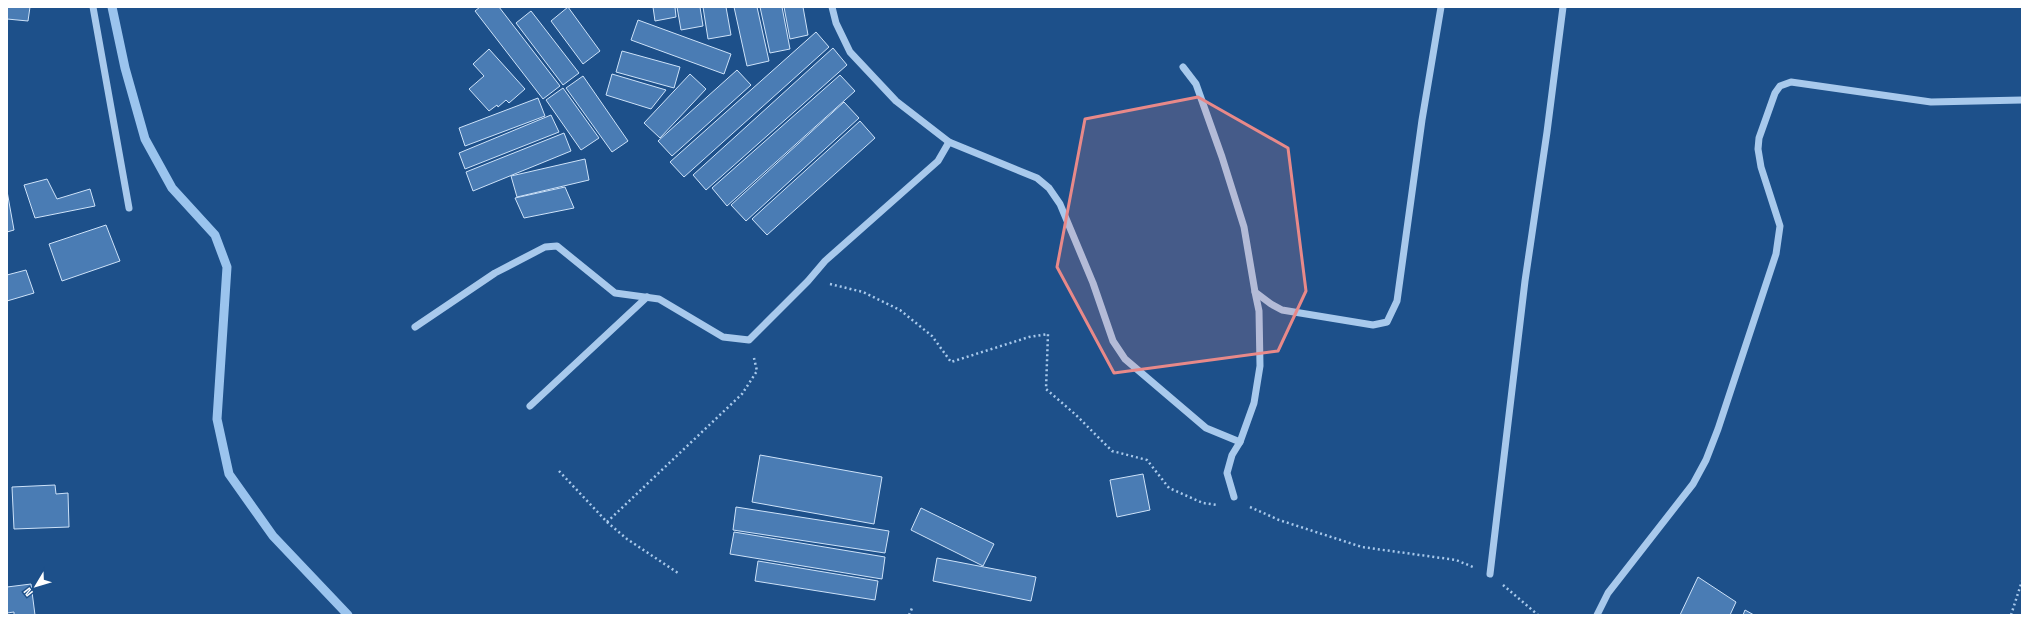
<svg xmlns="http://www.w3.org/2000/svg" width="2029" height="622" font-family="'Space Grotesk',sans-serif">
<rect width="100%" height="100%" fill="#1d508a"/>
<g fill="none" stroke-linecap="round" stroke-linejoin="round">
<path stroke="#9bc4ee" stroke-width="9" d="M112,7L125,68L145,139L172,188L215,235L227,267L217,419L229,474L273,536L348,615"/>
</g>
<g fill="#4a7cb4" stroke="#cde2f9">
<path d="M7,7H30L28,21L7,19Z"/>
<path d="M480,7H499L560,86L543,99L475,11Z"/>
<path d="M568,7L600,51L583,64L551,21Z"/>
<path d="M653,7H675L676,17L655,21Z"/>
<path d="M677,7H700L703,26L681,30Z"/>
<path d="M703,7H726L731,35L708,39Z"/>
<path d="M734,7H757L769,61L747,66Z"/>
<path d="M760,7H782L790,49L770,53Z"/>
<path d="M784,7H803L808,35L790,39Z"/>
<path d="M531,11L579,73L563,85L516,23Z"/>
<path d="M638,20L731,54L724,74L631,40Z"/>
<path d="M816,32L829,47L684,177L670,162Z"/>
<path d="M833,48L847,65L706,190L693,175Z"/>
<path d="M489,49L525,89L509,103L506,100L498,107L497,105L489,111L469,89L484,76L473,64Z"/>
<path d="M622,51L680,67L674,88L616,72Z"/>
<path d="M737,70L751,85L672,156L658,141Z"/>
<path d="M612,74L666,90L651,109L606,95Z"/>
<path d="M690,74L706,89L660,138L644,123Z"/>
<path d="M840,75L855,91L727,206L712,188Z"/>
<path d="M583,76L628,141L612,152L566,88Z"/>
<path d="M563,88L599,138L581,150L546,100Z"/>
<path d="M538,98L545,116L465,146L459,128Z"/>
<path d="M844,102L859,118L746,221L731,205Z"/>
<path d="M551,115L559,132L465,169L459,153Z"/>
<path d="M860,121L875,138L767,235L752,219Z"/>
<path d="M564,133L571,151L473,191L466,172Z"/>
<path d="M585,159L589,180L517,197L511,176Z"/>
<path d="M47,179L57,199L90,189L95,206L35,218L24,185Z"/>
<path d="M565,187L574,208L524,218L515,198Z"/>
<path d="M7,191L14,230L7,232Z"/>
<path d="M106,225L120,261L62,281L49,244Z"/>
<path d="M26,270L34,293L7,301V275Z"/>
<path d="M760,455L882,477L874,524L752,502Z"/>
<path d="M1143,474L1150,510L1117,517L1110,480Z"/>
<path d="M55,485L56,494L68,493L69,527L14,529L12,487Z"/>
<path d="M736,507L889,531L885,553L733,530Z"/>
<path d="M921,508L994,544L983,566L911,530Z"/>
<path d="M734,532L885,557L882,579L730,554Z"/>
<path d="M937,558L1036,577L1031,601L933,581Z"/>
<path d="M758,561L878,581L875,600L755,581Z"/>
<path d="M1698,577L1736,602L1730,615H1680Z"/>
<path d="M31,584L35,615H14V612L7,613V587Z"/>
<path d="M1745,610L1754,615H1743Z"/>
</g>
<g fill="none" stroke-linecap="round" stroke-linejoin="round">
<g stroke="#a8c9ec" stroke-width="2.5" stroke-dasharray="2 3" stroke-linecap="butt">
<path d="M830,284L863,292L900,310L932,336L951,362L1029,337L1048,334L1046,389L1076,415L1112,451L1147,460L1169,488L1203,503L1217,505"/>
<path d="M559,471L607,522L627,539L678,573"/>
<path d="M1250,507L1279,520L1362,547L1456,560L1473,567"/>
<path d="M607,522L742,394L757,371L754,358"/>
<path d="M1503,585L1538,615"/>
<path d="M909,615L913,606"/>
<path d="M2011,615L2022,581"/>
</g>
<g stroke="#a8c9ec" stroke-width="7">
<path d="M93,7L129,208"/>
<path d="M832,7L836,23L850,52L896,101L949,142L1037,178L1049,188L1060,204L1093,283L1113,341L1125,359L1206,428L1240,442"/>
<path d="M1183,67L1196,84L1222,157L1244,227L1255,292L1271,304L1282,310L1373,325L1387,322L1397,301L1422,120L1441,7"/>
<path d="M415,327L495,273L545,247L557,246L615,293L659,299L723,337L749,340L808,281L825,261L938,161L949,142"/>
<path d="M530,406L647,297"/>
<path d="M1234,497L1227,473L1232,455L1240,442L1254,403L1260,366L1259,311L1255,292"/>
<path d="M1490,574L1525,281L1547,132L1563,7"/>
<path d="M1597,615L1608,593L1693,484L1706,460L1718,429L1776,254L1780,226L1761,167L1758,149L1759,138L1775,93L1780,86L1791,82L1931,102L2022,100"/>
</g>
</g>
<path fill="#e88989" fill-opacity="0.2" stroke="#e88989" stroke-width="3" stroke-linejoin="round" d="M1198,97L1288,148L1306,291L1278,351L1114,373L1057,267L1085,119Z"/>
<rect width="2029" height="622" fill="none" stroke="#ffffff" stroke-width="16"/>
<g transform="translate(36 586) rotate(232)" stroke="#1d508a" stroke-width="3" paint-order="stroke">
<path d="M0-3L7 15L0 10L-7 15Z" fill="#ffffff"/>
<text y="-6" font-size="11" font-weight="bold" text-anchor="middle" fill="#ffffff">N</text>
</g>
</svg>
